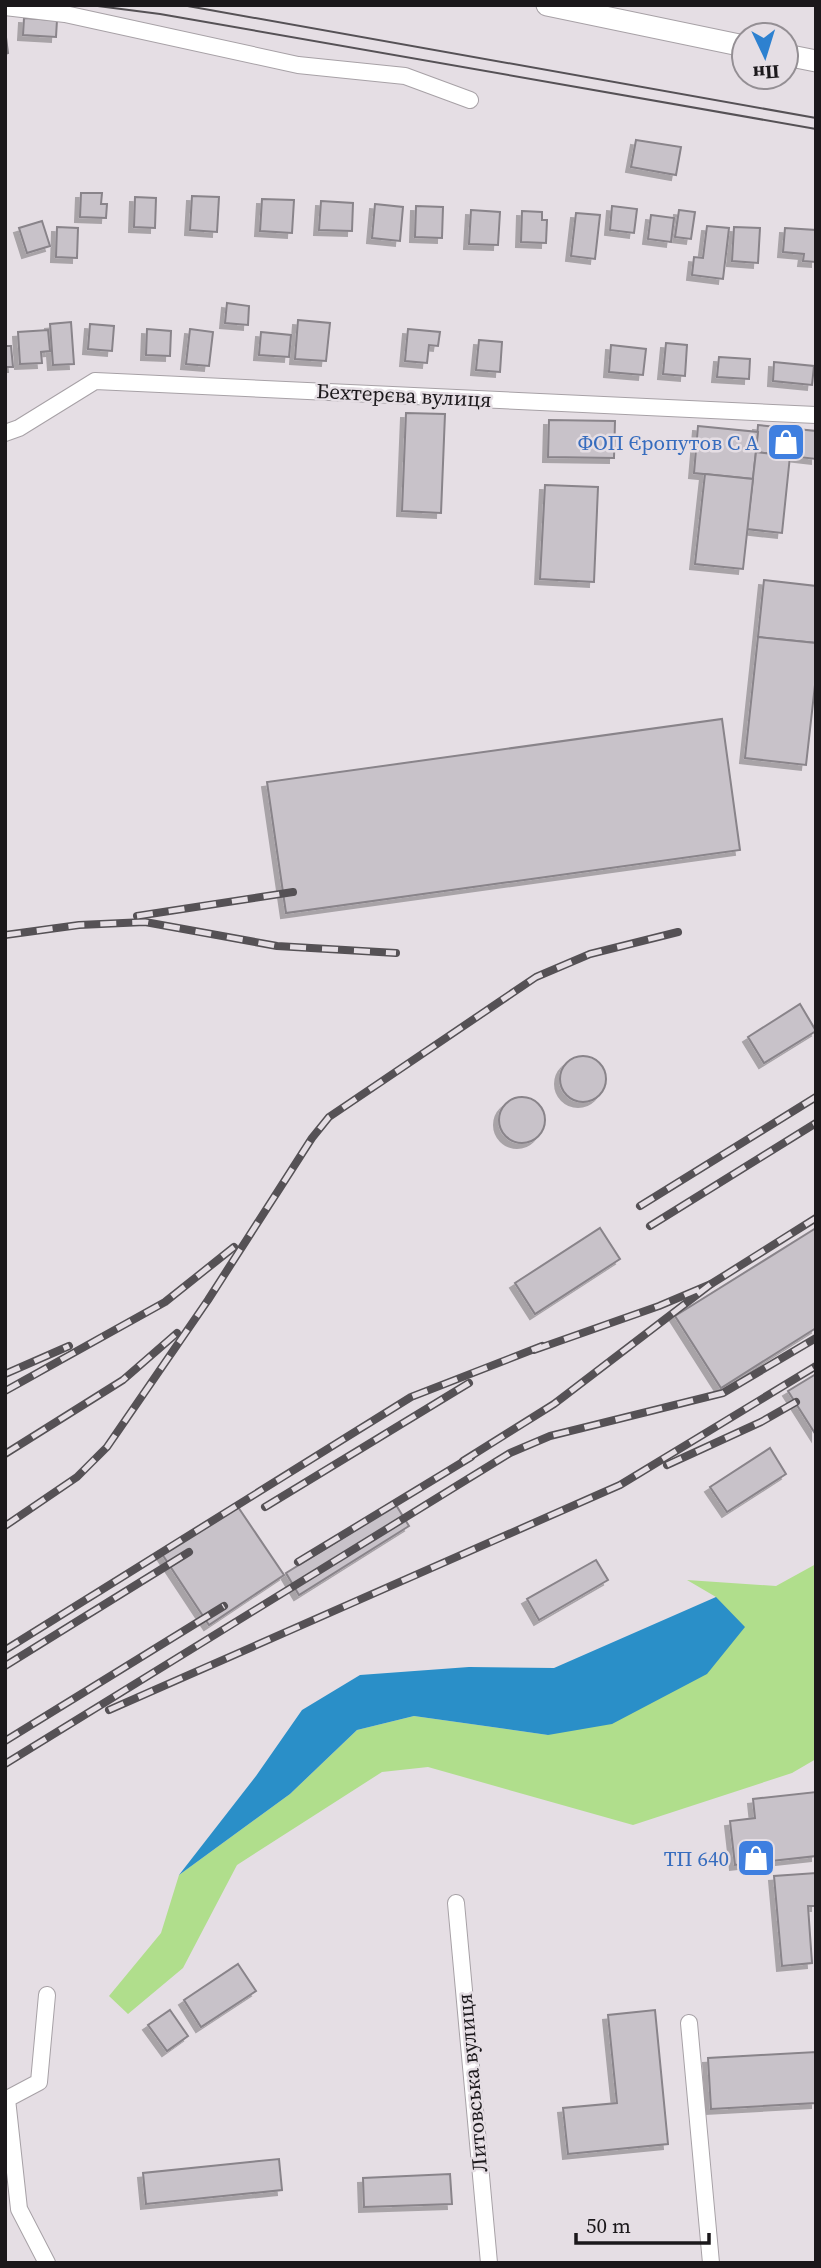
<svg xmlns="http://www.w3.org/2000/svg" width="821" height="2268" font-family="'Source Serif 4',serif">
<defs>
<filter id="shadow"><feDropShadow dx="-5" dy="5" stdDeviation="0" flood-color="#0004"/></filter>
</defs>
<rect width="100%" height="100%" fill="#e5dee4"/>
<path fill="#b0de8c" d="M816,1564V1759L792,1773L633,1825L428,1767L382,1772L237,1865L183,1968L128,2014L109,1996L161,1933L179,1875L290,1794L357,1730L414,1716L548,1735L716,1597L687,1580L776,1586Z"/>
<path fill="#2a8fc8" d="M716,1597L745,1627L707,1674L612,1724L548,1735L414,1716L357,1730L290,1794L179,1875L256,1776L302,1710L360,1675L469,1667L554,1668Z"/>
<g fill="#c8c2c9" stroke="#89848a" stroke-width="2" filter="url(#shadow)">
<path d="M24,18L57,20L56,37L23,35Z"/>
<path d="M5,29L8,53L5,54Z"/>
<path d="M636,140L681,147L676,175L631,167Z"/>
<path d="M81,193H102L101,204H107L106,218L80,217Z"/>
<path d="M192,196L219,197L217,232L190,230Z"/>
<path d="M135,197L156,198L155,228L134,227Z"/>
<path d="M262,199L294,200L292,233L260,231Z"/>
<path d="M321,201L353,203L352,231L319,230Z"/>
<path d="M375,204L403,207L400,241L372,238Z"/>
<path d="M416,206L443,207L442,238L415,237Z"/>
<path d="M612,206L637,209L634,233L610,230Z"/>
<path d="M471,210L500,212L498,245L469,244Z"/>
<path d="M679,210L695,212L691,239L675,237Z"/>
<path d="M522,211L542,212V220H547L546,243L521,242Z"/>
<path d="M576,213L600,215L595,259L571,256Z"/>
<path d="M651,215L674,218L671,242L648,239Z"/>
<path d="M42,221L50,246L27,253L19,228Z"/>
<path d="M707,226L729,228L723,279L692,275L694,257L703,258Z"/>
<path d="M57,227L78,228L77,258L56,257Z"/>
<path d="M734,227L760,228L758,263L732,261Z"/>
<path d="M785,228L816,230V262L803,261L804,254L783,252Z"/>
<path d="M227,303L249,306L248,325L225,323Z"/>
<path d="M298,320L330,323L326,361L295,359Z"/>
<path d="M71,322L74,364L53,365L50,324Z"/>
<path d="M90,324L114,326L112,351L88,349Z"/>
<path d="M147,329L171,331L170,356L146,355Z"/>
<path d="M190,329L213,332L209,366L186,364Z"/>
<path d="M408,329L440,332L438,346L429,345L427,363L405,361Z"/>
<path d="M48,330L50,351L41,352L42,363L20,364L18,332Z"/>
<path d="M261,332L291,335L289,357L259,355Z"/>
<path d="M479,340L502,342L500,372L476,370Z"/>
<path d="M666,343L687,345L685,376L663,374Z"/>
<path d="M611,345L646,349L643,375L609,372Z"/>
<path d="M5,346H11L13,367H5Z"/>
<path d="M719,357L750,359L749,379L717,377Z"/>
<path d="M774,362L814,366L812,385L773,381Z"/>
<path d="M406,413L445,414L441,513L402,511Z"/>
<path d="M549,420L615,421L614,458L548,457Z"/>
<path d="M758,425L816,431V459L756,452Z"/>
<path d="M698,426L758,432L753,479L694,473Z"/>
<path d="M756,452L790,456L782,533L747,529Z"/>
<path d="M705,474L753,479L743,569L695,564Z"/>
<path d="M545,485L598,487L594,582L540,579Z"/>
<path d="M764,580L816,586V643L758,637Z"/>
<path d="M758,637L816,643V676L806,765L745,758Z"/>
<path d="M722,719L740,850L286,913L267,782Z"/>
<path d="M800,1004L816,1031L764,1063L748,1037Z"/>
<circle cx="583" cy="1079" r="23"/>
<circle cx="522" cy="1120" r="23"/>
<path d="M600,1228L620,1259L535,1314L515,1283Z"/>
<path d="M816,1228V1328L721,1388L675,1316Z"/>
<path d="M816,1374V1435L788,1391Z"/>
<path d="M770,1448L786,1474L727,1512L710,1487Z"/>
<path d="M236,1504L284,1575L209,1625L162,1554Z"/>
<path d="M396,1505L409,1526L299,1595L286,1573Z"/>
<path d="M596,1560L608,1580L539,1620L527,1599Z"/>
<path d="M816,1792V1856L735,1865L730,1821L755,1818L753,1799Z"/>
<path d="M816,1873V1906H808L812,1963L782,1966L774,1876Z"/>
<path d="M238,1964L256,1991L201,2027L184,2000Z"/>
<path d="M170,2010L188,2036L167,2051L148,2025Z"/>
<path d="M655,2010L668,2144L568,2154L563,2108L617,2103L608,2015Z"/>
<path d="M816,2052V2103L711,2109L708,2058Z"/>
<path d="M279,2159L282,2190L146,2204L143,2173Z"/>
<path d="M450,2174L452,2204L364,2207L363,2178Z"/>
</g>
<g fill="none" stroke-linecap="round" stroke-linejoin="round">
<defs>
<g id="street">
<path d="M5,7L65,14L298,65L405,76L470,100"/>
<path d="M5,433L19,428L95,381L816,415"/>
<path d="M456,1903L489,2263"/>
<path d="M47,1995L39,2082L7,2099L19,2209L47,2263"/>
<path d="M689,2023L711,2263"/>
</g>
<g id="secondary">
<path d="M547,5L744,46"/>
<path d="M786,55L816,61"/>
</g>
</defs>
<use href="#street" stroke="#a7a1a6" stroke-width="18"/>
<use href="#secondary" stroke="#a7a1a6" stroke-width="23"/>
<use href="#street" stroke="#fff" stroke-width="16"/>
<use href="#secondary" stroke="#fff" stroke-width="21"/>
<g stroke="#555155" stroke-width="2">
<path d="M90,5L160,14L816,129"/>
<path d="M182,5L816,118"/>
</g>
<defs>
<g id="rail">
<path d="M137,916L293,892"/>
<path d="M5,935L79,925L145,922L277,946L396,953"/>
<path d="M640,1206L816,1097"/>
<path d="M650,1226L816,1123"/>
<path d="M534,1350L659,1306L711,1284"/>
<path d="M5,1374L69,1346"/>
<path d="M5,1391L165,1302L234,1247"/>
<path d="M5,1454L123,1380L177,1333"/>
<path d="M463,1461L554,1404L711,1284L816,1218"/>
<path d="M667,1465L761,1422L796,1402"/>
<path d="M265,1507L469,1383"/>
<path d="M5,1526L77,1477L107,1447L208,1300L312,1138L329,1117L536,977L590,954L678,932"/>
<path d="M298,1562L471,1457"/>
<path d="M5,1650L411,1397L542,1346"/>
<path d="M5,1666L189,1552"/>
<path d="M109,1710L620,1485L816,1366"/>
<path d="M5,1741L224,1606"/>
<path d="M5,1764L510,1453L550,1436L723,1393L816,1338"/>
</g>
</defs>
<use href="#rail" stroke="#555155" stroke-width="8"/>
<use href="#rail" stroke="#e5dee4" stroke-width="5" stroke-dasharray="16" stroke-linecap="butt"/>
</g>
<defs>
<symbol id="shop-square" viewBox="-11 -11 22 22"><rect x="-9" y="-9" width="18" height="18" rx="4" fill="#3f7fe0" stroke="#e5dee4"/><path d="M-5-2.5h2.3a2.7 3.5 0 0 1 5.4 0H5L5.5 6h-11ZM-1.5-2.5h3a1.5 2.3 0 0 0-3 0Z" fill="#fff"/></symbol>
</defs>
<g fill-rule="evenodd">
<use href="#shop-square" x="764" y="420" width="44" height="44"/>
<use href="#shop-square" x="734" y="1836" width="44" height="44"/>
</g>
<g text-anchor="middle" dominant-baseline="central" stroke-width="5" stroke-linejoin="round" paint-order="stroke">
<g font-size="21" fill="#1b181b" stroke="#e5dee4">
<text transform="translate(404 395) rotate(3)">Бехтерєва вулиця</text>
<text transform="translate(472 2083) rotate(-95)">Литовська вулиця</text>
</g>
<g font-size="21" fill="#366cbe" stroke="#e5dee4" text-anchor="end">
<text x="759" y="442">ФОП Єропутов С А</text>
<text x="729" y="1858">ТП 640</text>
</g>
</g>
<rect width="821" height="2268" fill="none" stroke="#1b181b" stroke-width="14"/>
<g transform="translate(765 56) rotate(176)"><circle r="33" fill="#e5dee4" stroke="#948f94" stroke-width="2"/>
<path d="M0-5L12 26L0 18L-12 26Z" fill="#2d81d0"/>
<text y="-10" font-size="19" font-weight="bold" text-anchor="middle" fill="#1b181b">Пн</text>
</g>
<path d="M576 2233v10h133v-10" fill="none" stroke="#1b181b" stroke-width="3.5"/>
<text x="586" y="2233" font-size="21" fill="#1b181b" stroke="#e5dee4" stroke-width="5" paint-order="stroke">50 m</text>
</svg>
